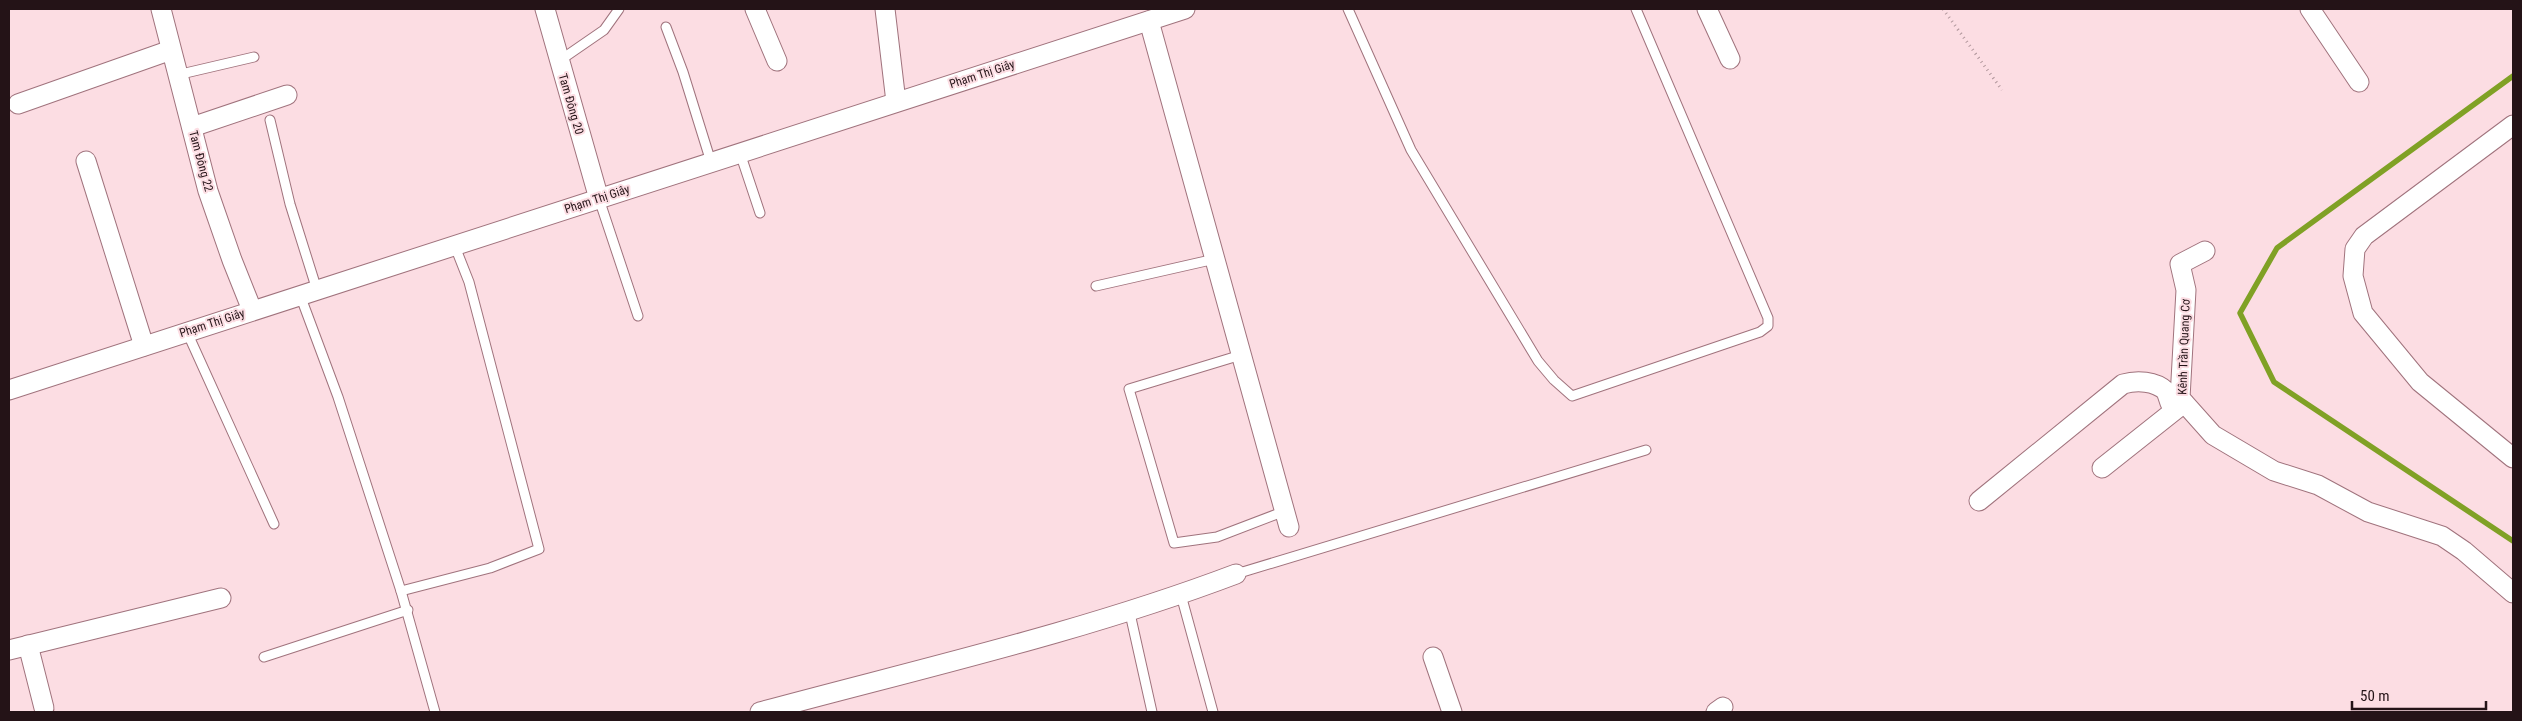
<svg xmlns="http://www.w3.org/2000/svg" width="2522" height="721" font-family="'Roboto Condensed',sans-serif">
<rect width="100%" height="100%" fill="#fcdde3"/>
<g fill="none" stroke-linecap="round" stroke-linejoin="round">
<path stroke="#80a125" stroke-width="5.5" d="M2513,76L2277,248L2240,313L2274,382L2513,541"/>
<defs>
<g id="lane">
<path d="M1348,9L1411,150L1538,361L1554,380L1572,396L1760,332L1768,326V318L1636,9"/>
<path d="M666,27L683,72L711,162"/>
<path d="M559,61L604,30L619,9"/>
<path d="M177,75L254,57"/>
<path d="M270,120L290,204L317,290"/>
<path d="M740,153L760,213"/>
<path d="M599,199L638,316"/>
<path d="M1096,286L1215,259"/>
<path d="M300,295L338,397L401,591L490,568L539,549L469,282L454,244"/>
<path d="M187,332L274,524"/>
<path d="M1241,355L1129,389L1174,543L1217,537L1285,511"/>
<path d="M1236,574L1646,450"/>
<path d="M401,591L435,712"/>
<path d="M1181,595L1213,712"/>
<path d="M1129,609L1152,712"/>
<path d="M264,657L408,610"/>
</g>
<g id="street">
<path d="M161,9L208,191L232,260L252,310"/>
<path d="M545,9L599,199"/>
<path d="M755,9L777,61"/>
<path d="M885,9L896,102"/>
<path d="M1707,9L1730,59"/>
<path d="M2310,9L2359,82"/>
<path d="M1149,21L1289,527"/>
<path d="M18,104L171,50"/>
<path d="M2513,125L2364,236L2355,249L2353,276L2363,313L2420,382L2513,458"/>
<path d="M192,127L287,95"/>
<path d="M86,161L144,346"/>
<path d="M2205,251L2180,264L2186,290L2180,398L2213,435L2274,471L2318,485L2368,512L2442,536L2464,551L2513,593"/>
<path d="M9,390L1185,9"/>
<path d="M2102,468L2184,403"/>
<path d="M1979,501L2123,384C2137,380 2155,381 2166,391L2170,403H2176L2180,398"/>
<path d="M28,645L44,708"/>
<path d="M9,650L221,598"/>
<path d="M1433,657L1452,712"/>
<path d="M760,712C919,669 1083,632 1236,574"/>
<path d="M1716,712L1723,707"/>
</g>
</defs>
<use href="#lane" stroke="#a0737d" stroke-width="11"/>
<use href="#street" stroke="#a0737d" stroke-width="21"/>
<path stroke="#b1979c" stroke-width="3" stroke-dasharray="1 4" stroke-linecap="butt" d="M1943,9L2002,90"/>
<use href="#lane" stroke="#fff" stroke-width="9"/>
<use href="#street" stroke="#fff" stroke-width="19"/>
</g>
<g text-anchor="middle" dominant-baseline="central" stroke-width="4" stroke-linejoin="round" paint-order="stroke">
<g font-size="12" fill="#241317" stroke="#fcdde3">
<text transform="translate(982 74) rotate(-18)">Phạm Thị Giây</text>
<text transform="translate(571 104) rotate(74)">Tam Đông 20</text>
<text transform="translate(201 161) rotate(75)">Tam Đông 22</text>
<text transform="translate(597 199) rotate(-18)">Phạm Thị Giây</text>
<text transform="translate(212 323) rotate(-18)">Phạm Thị Giây</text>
<text transform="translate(2184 347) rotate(-88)">Kênh Trần Quang Cơ</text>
</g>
</g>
<rect width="2522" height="721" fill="none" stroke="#241317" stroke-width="20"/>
<path d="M2352 701v8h134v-8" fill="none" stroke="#241317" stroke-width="2.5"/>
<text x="2360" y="701" font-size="15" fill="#241317" stroke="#fcdde3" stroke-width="4" paint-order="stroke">50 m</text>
</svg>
